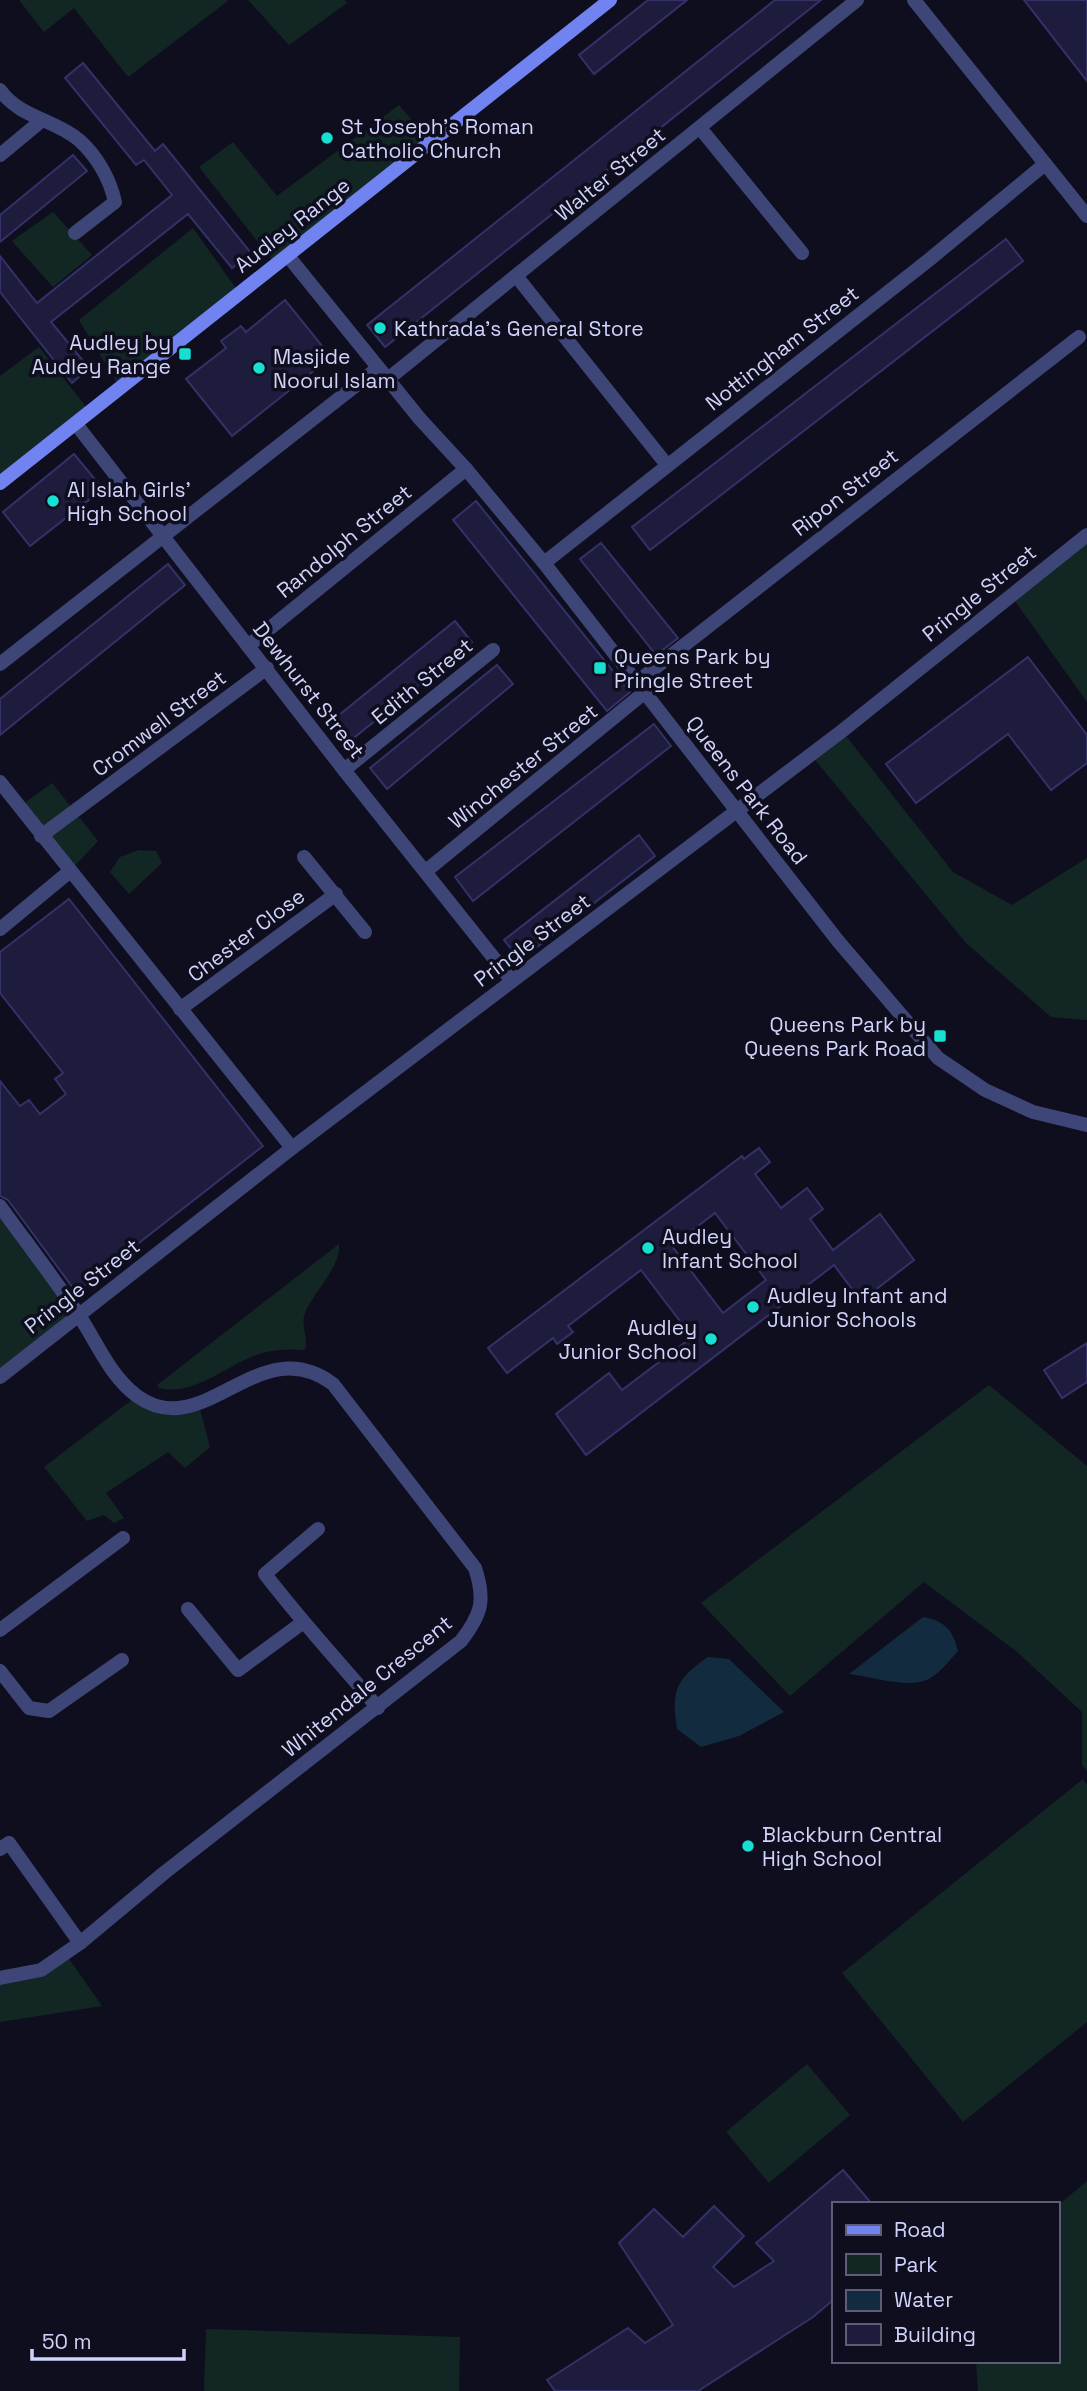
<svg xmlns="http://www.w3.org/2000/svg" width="1087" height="2391" font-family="'Space Grotesk',sans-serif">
<rect width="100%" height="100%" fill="#0f0e1e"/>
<g fill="#122723">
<path d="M19,0H229L128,77L74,8L44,32Z"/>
<path d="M248,0H345L347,3L289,45Z"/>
<path d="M399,105L431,142L276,265L199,167L233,142L277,196Z"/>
<path d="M53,212L92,255L53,287L12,241Z"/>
<path d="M193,228L240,294L120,388L79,320Z"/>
<path d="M39,347L90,412L0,482V376Z"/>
<path d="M1087,542V702L1010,594Z"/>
<path d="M842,731L953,872L1012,905L1087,858V1020L1051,1017L966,943L811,755Z"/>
<path d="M52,783L98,841L69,872L19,807Z"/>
<path d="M139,850L156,851L162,863L129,894L110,872L120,857Z"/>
<path d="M0,1213L79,1315L0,1374Z"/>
<path d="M339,1244C341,1267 314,1291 305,1313C300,1326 309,1337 305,1350C290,1349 277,1349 262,1353C229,1363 195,1397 159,1388L157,1385Z"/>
<path d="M989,1385L1087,1466V1771L1082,1765V1712L1016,1651L924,1582L790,1696L701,1603Z"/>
<path d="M137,1396L158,1407L198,1402L210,1447L185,1468L168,1452L106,1493L124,1518L114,1523L104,1515L87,1521L44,1467Z"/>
<path d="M1083,1779L1087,1785V2022L963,2122L842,1973Z"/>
<path d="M65,1953L102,2006L0,2022V1978L41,1970Z"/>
<path d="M807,2064L850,2115L769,2183L726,2132Z"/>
<path d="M1087,2181V2391H978L976,2361H1057V2206Z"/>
<path d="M206,2329L460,2337L459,2391H204Z"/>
</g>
<g fill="#122b3f">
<path d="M923,1617C945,1621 953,1630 958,1651C949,1661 937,1677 924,1681C902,1687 872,1677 849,1674Z"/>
<path d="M708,1657L729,1659L784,1712L739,1736L701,1747L677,1729C671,1690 676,1679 708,1657Z"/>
</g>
<g fill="#1e1c3d" stroke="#333167" stroke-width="2" fill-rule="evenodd">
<path d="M648,0H687L594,74L579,55Z"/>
<path d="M775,0H821L385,347L367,325Z"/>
<path d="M1024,0H1087V81Z"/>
<path d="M83,63L155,151L163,144L251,253L232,268L188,214L51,322L89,368L72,383L0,292V256L37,303L172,195L144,160L136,165L65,78Z"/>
<path d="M73,155L87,171L0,242V215Z"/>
<path d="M1006,239L1023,261L650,550L632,527Z"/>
<path d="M285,300L331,357L232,436L186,379L226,348L221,341L241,326L246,332Z"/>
<path d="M74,454L103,489L30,546L3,512Z"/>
<path d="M476,501L630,692L607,711L453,520Z"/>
<path d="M601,543L678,638L656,655L580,559Z"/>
<path d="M168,564L185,585L0,735V699Z"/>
<path d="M455,621L472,642L350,741L333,720Z"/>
<path d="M1028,657L1087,735V763L1051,790L1008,734L916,803L886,764Z"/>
<path d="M497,665L513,684L387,789L370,768Z"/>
<path d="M654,724L671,746L473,901L455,877Z"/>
<path d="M639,835L655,856L520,960L504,940Z"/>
<path d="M69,899L263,1146L76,1292L8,1200L0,1196V1081L20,1106L29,1100L40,1114L66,1094L55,1079L63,1073L0,993V952Z"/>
<path d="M759,1148L770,1162L755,1174L781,1208L807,1188L823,1209L810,1219L833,1250L880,1214L914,1260L861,1301L834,1265L586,1455L556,1414L609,1373L622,1390L692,1337L641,1270L568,1326L573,1332L557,1344L553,1338L507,1373L488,1348L742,1156L744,1159ZM715,1213L766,1280L723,1313L672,1246Z"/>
<path d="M1087,1343V1382L1062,1398L1044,1370Z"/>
<path d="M843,2170L872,2204H833V2300L813,2317L698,2391H555L547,2380L628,2328L645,2343L673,2325L619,2243L654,2209L683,2237L714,2206L744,2236L713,2267L734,2287L774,2261L756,2243Z"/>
</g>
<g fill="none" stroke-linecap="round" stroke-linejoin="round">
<g stroke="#3e4678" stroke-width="14">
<path d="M914,0L1087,216"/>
<path d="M0,90C20,118 54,119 79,140C97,156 110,179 115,202L75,233"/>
<path d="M700,128L802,253"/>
<path d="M0,155L41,121"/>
<path d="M288,256L420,419L466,469L544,563L838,941L938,1058L985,1090L1033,1112L1087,1125"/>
<path d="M517,277L667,465"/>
<path d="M388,379L857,0"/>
<path d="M76,424L344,770L512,981"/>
<path d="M544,563L930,259L1045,164"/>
<path d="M248,646L466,469"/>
<path d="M0,664L378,368"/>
<path d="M637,682L1079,337"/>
<path d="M344,770L493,650"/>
<path d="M0,782L292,1148"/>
<path d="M41,836L267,668"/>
<path d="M304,857L365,932"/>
<path d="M426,871L645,692"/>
<path d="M0,929L69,872"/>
<path d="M180,1009L336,894"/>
<path d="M0,1206C26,1242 53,1277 78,1314C97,1342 109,1375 137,1396C204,1445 259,1328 333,1384L475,1568C486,1601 481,1615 461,1641L164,1873L80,1943L41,1970L0,1978"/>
<path d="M0,1377L292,1148L842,731L1087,535"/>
<path d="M318,1529L265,1574C301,1621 340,1663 378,1708"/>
<path d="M188,1609L238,1670L302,1623"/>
<path d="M0,1630L123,1538"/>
<path d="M0,1671L29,1708L49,1711L122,1660"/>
<path d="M0,1849L9,1843L80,1943"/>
</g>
<path stroke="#7183f0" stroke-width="14" d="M0,483L610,0"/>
</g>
<g fill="#17dfd2" stroke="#0f0e1e" stroke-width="2.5">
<circle cx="327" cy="138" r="7"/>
<circle cx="380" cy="328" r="7"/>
<rect x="178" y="347" width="14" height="14" rx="3.5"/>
<circle cx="259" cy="368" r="7"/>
<circle cx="53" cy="501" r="7"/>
<rect x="593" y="661" width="14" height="14" rx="3.5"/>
<rect x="933" y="1029" width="14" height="14" rx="3.5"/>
<circle cx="648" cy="1248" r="7"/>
<circle cx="753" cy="1307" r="7"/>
<circle cx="711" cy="1339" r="7"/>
<circle cx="748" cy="1846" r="7"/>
</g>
<g text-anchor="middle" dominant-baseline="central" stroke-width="7" stroke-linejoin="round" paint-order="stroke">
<g font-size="21" fill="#d0d3fa" stroke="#0f0e1e" text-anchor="start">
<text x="341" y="126">St Joseph's Roman<tspan x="341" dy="24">Catholic Church</tspan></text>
<text x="394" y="328">Kathrada's General Store</text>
<text x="171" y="342" text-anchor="end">Audley by<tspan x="171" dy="24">Audley Range</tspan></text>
<text x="273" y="356">Masjide<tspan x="273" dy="24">Noorul Islam</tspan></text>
<text x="67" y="489">Al Islah Girls'<tspan x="67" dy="24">High School</tspan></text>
<text x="614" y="656">Queens Park by<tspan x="614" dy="24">Pringle Street</tspan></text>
<text x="926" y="1024" text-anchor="end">Queens Park by<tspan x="926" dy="24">Queens Park Road</tspan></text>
<text x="662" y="1236">Audley<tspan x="662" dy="24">Infant School</tspan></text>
<text x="767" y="1295">Audley Infant and<tspan x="767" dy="24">Junior Schools</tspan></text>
<text x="697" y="1327" text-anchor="end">Audley<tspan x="697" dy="24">Junior School</tspan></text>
<text x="762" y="1834">Blackburn Central<tspan x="762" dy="24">High School</tspan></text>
</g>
<g font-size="21" fill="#d0d3fa" stroke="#0f0e1e">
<text transform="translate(610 174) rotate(-39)">Walter Street</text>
<text transform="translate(292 225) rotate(-38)">Audley Range</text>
<text transform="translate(782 348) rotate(-38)">Nottingham Street</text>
<text transform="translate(845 492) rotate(-38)">Ripon Street</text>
<text transform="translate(344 541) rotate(-39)">Randolph Street</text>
<text transform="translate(979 593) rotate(-39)">Pringle Street</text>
<text transform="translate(422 681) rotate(-39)">Edith Street</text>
<text transform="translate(309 690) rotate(52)">Dewhurst Street</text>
<text transform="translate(159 723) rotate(-37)">Cromwell Street</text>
<text transform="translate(523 766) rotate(-39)">Winchester Street</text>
<text transform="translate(747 790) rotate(52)">Queens Park Road</text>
<text transform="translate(246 935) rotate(-37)">Chester Close</text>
<text transform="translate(532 940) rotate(-37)">Pringle Street</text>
<text transform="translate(82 1286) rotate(-38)">Pringle Street</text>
<text transform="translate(367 1686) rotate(-39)">Whitendale Crescent</text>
</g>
</g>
<rect x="832" y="2202" width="228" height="161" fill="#0f0e1e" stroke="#5c5d76" stroke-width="2"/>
<rect x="846" y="2225" width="35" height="10" fill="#7183f0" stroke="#5c5d76" stroke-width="2"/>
<text x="894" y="2237" font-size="21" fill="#d0d3fa">Road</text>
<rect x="846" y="2254" width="35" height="21" fill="#122723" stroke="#5c5d76" stroke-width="2"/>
<text x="894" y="2272" font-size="21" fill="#d0d3fa">Park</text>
<rect x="846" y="2290" width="35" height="21" fill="#122b3f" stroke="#5c5d76" stroke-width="2"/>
<text x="894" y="2307" font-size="21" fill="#d0d3fa">Water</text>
<rect x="846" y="2324" width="35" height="21" fill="#1e1c3d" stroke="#5c5d76" stroke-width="2"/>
<text x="894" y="2342" font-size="21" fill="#d0d3fa">Building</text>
<path d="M32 2349v10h152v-10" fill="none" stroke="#d0d3fa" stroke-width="3.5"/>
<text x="42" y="2349" font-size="21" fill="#d0d3fa" stroke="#0f0e1e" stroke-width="5" paint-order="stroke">50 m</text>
</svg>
